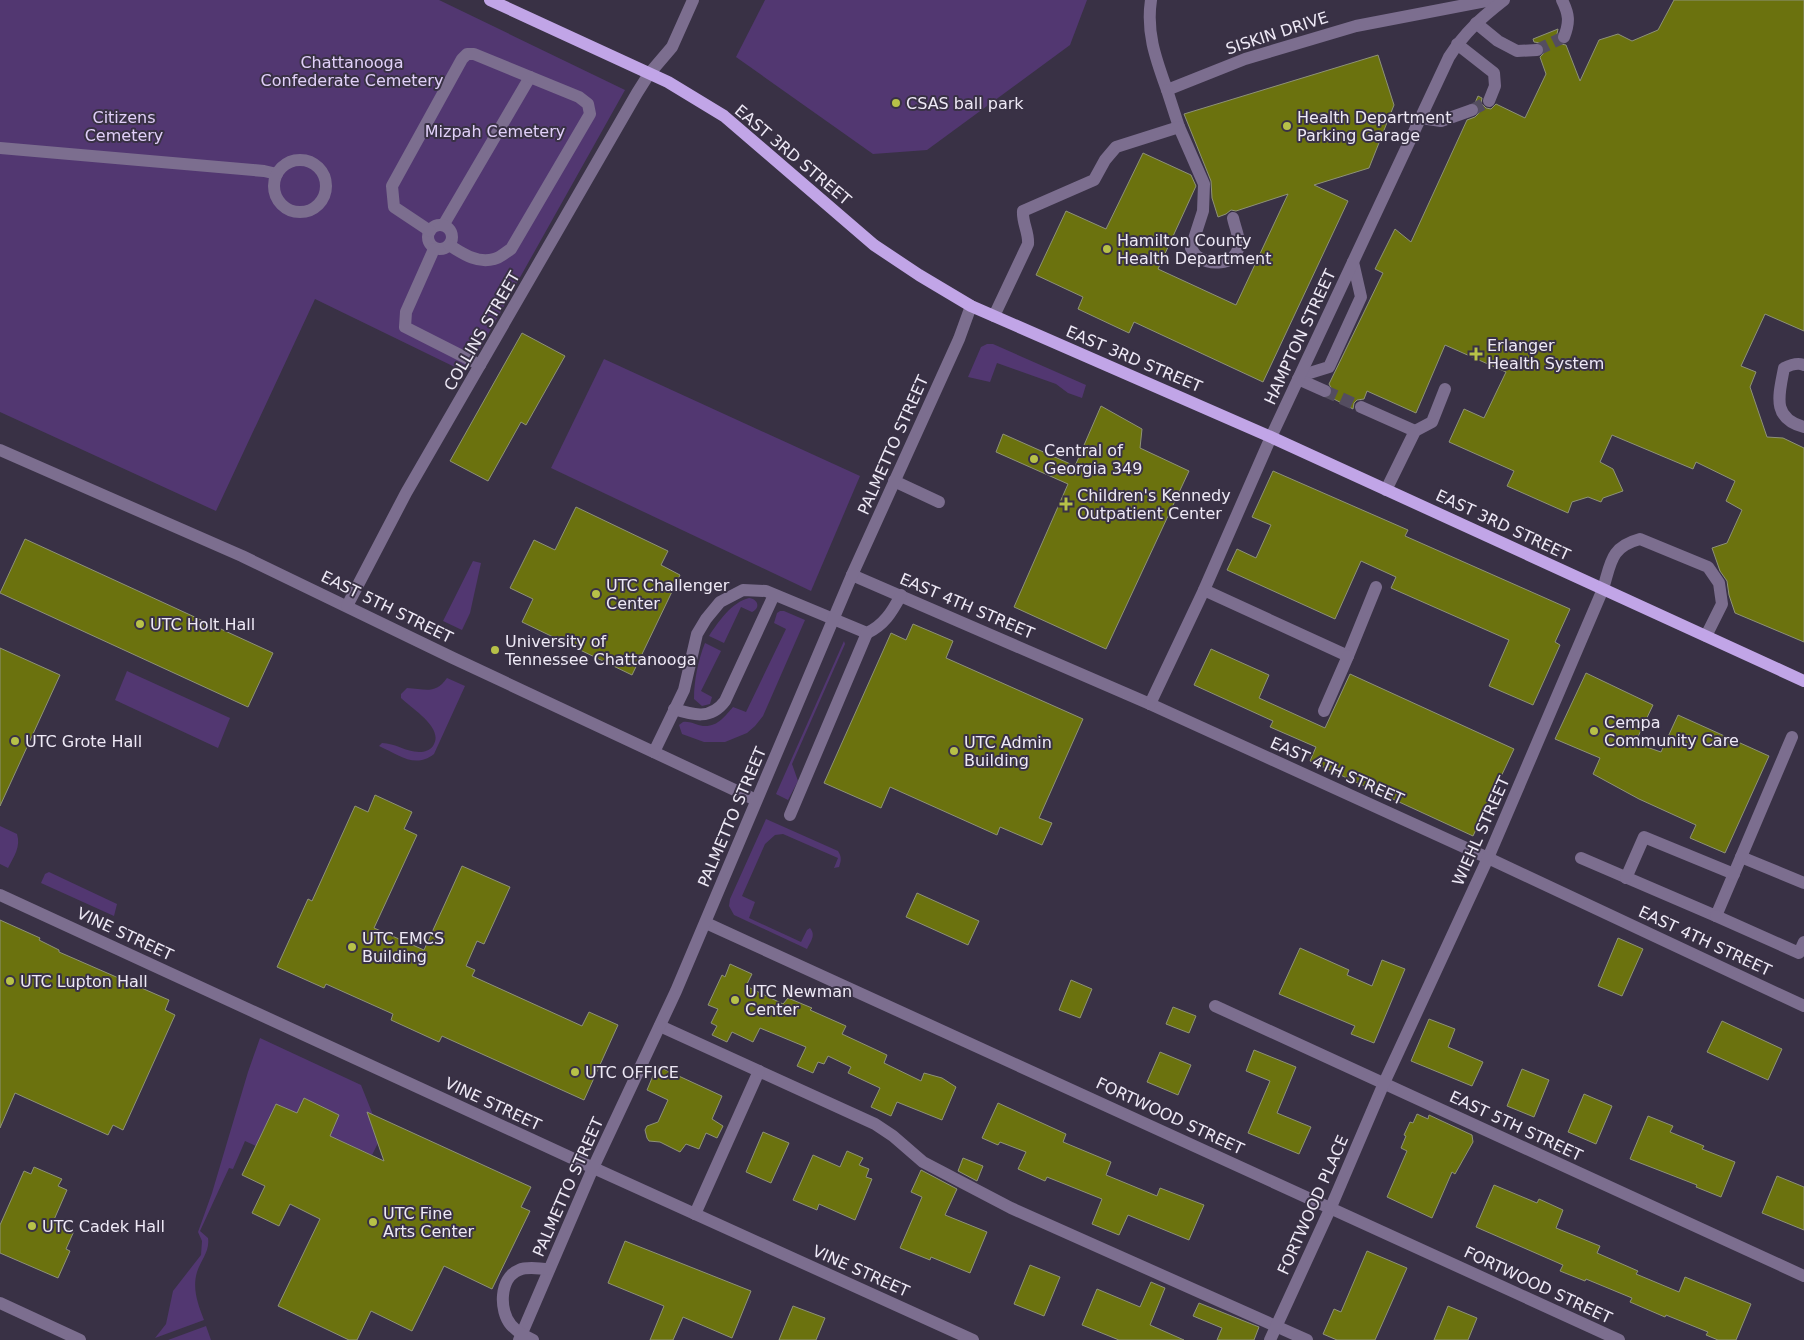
<svg xmlns="http://www.w3.org/2000/svg" width="1804" height="1340" font-family="'DejaVu Sans',sans-serif">
<rect width="100%" height="100%" fill="#393145"/>
<g fill="#523771">
<path d="M0,0H439L625,90L481,347L465,372L315,299L216,511L0,412Z"/>
<path d="M765,0H1087L1070,45L927,150L873,154L736,57Z"/>
<path d="M987,344H993L1086,385L1082,398L1068,393L1056,384L997,363L990,382L968,377L981,347Z"/>
<path d="M604,359L860,476L811,591L551,468Z"/>
<path d="M473,561L481,563L470,613L462,630L443,621Z"/>
<path d="M749,598C758,599 761,608 752,612L741,607L724,643L709,636C718,622 732,602 749,598Z"/>
<path d="M780,611H784L805,620L763,716L755,726L747,733L725,742H704L682,734L679,725L683,722C690,721 696,725 703,726C718,727 725,716 733,707L746,712L786,629L774,623L777,613Z"/>
<path d="M844,641L845,644L792,764L798,781L788,800L776,794Z"/>
<path d="M705,643L721,651L701,691L712,697L710,704L702,706L694,699C694,681 698,660 705,643Z"/>
<path d="M127,671L230,718L218,748L115,700Z"/>
<path d="M447,678L465,686L434,754C415,769 399,755 379,746L382,743C395,743 406,752 419,752C425,752 430,750 433,746C445,728 412,709 401,698V694L407,688C425,689 435,695 447,678Z"/>
<path d="M766,819L838,851C842,857 841,861 839,867L834,868L838,858L783,834L775,835L765,844L742,896L755,902L749,918L801,942L807,930L810,928C816,935 811,941 807,949L734,915L729,906L730,899Z"/>
<path d="M0,826L17,834C21,847 14,856 8,868L0,864Z"/>
<path d="M49,872L117,904L114,916L41,883L45,874Z"/>
<path d="M260,1038L361,1085L373,1115L370,1121L378,1143L372,1155L330,1136L339,1115L304,1098L297,1113L276,1104L256,1146L245,1141L233,1169L229,1168L200,1231L208,1238C210,1251 201,1260 197,1272C192,1289 198,1304 204,1320L155,1338L166,1324L173,1291L201,1255L202,1241L198,1232L212,1193L248,1072Z"/>
<path d="M206,1326L211,1340H168Z"/>
</g>
<g fill="#6b720e" stroke="#8e9278">
<path d="M1674,0H1804V331L1765,314L1741,366L1756,372L1750,387L1767,437L1783,438L1804,448V642L1735,613L1729,595L1727,581L1720,571L1712,548L1727,543L1742,510L1726,501L1735,481L1696,462L1693,469L1612,435L1600,462L1613,469L1623,491L1603,498L1601,502L1588,497L1572,502L1568,513L1507,486L1514,471L1449,442L1464,409L1484,418L1506,372L1445,345L1416,413L1367,391L1364,399L1357,400L1354,403L1353,409L1330,397L1333,391L1329,384L1383,273L1375,269L1395,229L1411,242L1467,120L1475,117L1480,112L1479,107L1475,103L1478,96L1482,98L1481,103L1486,108L1491,109L1496,104L1525,118L1546,74L1540,57L1544,53V46L1540,43L1534,42L1533,39L1558,29L1556,39L1561,44L1566,45L1580,81L1599,40L1618,34L1632,41L1658,30Z"/>
<path d="M1378,55L1394,105L1369,168L1314,185L1348,201L1263,382L1134,322L1129,333L1078,309L1083,297L1036,275L1066,211L1106,229L1143,153L1191,175L1196,186L1158,269L1236,305L1288,194L1236,211L1231,210L1226,214L1218,217L1212,198L1211,181L1184,114Z"/>
<path d="M522,333L565,356L526,425L521,422L488,481L450,461Z"/>
<path d="M1101,406L1142,429L1140,448L1189,471L1106,649L1014,607L1068,484L996,452L1003,434L1075,466Z"/>
<path d="M1273,471L1408,530L1405,536L1570,609L1555,642L1560,645L1533,705L1489,686L1509,640L1391,588L1396,577L1361,561L1335,619L1227,570L1237,549L1256,558L1271,525L1252,517Z"/>
<path d="M576,507L668,551L661,565L680,575L632,675L522,622L533,599L510,588L534,540L555,550Z"/>
<path d="M25,539L273,653L248,707L0,593Z"/>
<path d="M913,624L953,641L946,658L1083,719L1039,818L1052,823L1042,845L1000,827L997,835L890,787L881,808L824,783L891,633L906,640Z"/>
<path d="M0,648L60,675L0,806Z"/>
<path d="M1211,649L1269,675L1259,698L1325,728L1350,674L1514,749L1473,836L1310,761L1316,747L1270,727L1273,721L1194,685Z"/>
<path d="M1586,673L1653,705L1635,743L1661,752L1678,715L1769,756L1725,853L1690,838L1696,825L1639,799L1593,774L1600,758L1555,739Z"/>
<path d="M375,795L412,812L404,829L417,835L374,928L424,950L462,866L510,887L484,944L477,941L466,966L475,970L472,976L582,1026L589,1012L618,1025L584,1100L442,1036L439,1042L391,1020L393,1014L326,984L324,988L277,967L308,899L312,901L355,806L368,812Z"/>
<path d="M917,893L979,921L968,945L906,917Z"/>
<path d="M0,920L40,938L39,940L59,950V952L169,1000L165,1010L175,1015L123,1130L113,1125L108,1135L15,1093L0,1128Z"/>
<path d="M1618,938L1643,949L1622,996L1598,986Z"/>
<path d="M1300,948L1349,970L1347,975L1372,986L1382,960L1405,969L1374,1043L1351,1034L1355,1026L1279,994Z"/>
<path d="M730,964L752,974L746,986L783,1004L788,998L812,1008L810,1010L846,1026L842,1034L887,1055L884,1063L921,1081L924,1073L942,1078L956,1087L942,1120L897,1102L891,1116L871,1107L880,1088L848,1073L851,1067L828,1056L824,1064L818,1062L813,1073L797,1066L806,1047L760,1028L753,1042L732,1032L727,1042L712,1035L717,1026L711,1023L718,1009L708,1005L722,975L725,977Z"/>
<path d="M1071,980L1092,989L1080,1018L1059,1010Z"/>
<path d="M1173,1007L1196,1016L1189,1033L1166,1024Z"/>
<path d="M1429,1019L1455,1029L1448,1047L1483,1062L1472,1086L1411,1061Z"/>
<path d="M1722,1021L1782,1049L1768,1080L1707,1052Z"/>
<path d="M1254,1050L1296,1067L1277,1113L1311,1127L1299,1154L1248,1133L1270,1081L1246,1071Z"/>
<path d="M1160,1052L1191,1065L1178,1095L1147,1082Z"/>
<path d="M657,1066L722,1096L712,1119L723,1126L717,1138L706,1133L699,1149L686,1144L680,1152L660,1142L649,1141L647,1138L645,1130L647,1126L658,1122L668,1100L647,1090Z"/>
<path d="M1522,1069L1549,1080L1534,1117L1507,1106Z"/>
<path d="M1584,1094L1612,1106L1596,1144L1568,1132Z"/>
<path d="M304,1098L339,1115L330,1136L384,1161L367,1112L531,1187L521,1207L530,1211L492,1289L444,1266L412,1331L371,1311L357,1340H349L278,1306L320,1219L290,1204L279,1226L252,1213L265,1186L242,1175L276,1104L297,1113Z"/>
<path d="M998,1103L1066,1134L1063,1142L1111,1162L1106,1175L1157,1196L1160,1188L1204,1205L1189,1240L1128,1215L1119,1235L1092,1224L1102,1199L1047,1177L1045,1181L1018,1169L1026,1152L1000,1142L998,1145L982,1138Z"/>
<path d="M1417,1114L1428,1119L1429,1115L1472,1135L1473,1142L1455,1174L1452,1172L1432,1218L1387,1197L1407,1151L1401,1148L1406,1136L1404,1135L1410,1122L1413,1123Z"/>
<path d="M1648,1116L1673,1126L1670,1132L1704,1146L1702,1149L1735,1162L1721,1197L1696,1187L1697,1185L1630,1159Z"/>
<path d="M763,1132L789,1143L771,1183L746,1172Z"/>
<path d="M847,1151L863,1158L859,1165L869,1169L866,1177L872,1179L855,1220L819,1204L817,1210L793,1200L813,1155L840,1167Z"/>
<path d="M963,1158L983,1166L977,1181L958,1171Z"/>
<path d="M34,1167L62,1179L58,1186L67,1190L53,1222L74,1231L66,1249L70,1251L58,1278L0,1253V1225L24,1171L31,1174Z"/>
<path d="M921,1170L957,1189L945,1215L987,1232L970,1273L931,1257L930,1260L900,1248L922,1197L911,1192Z"/>
<path d="M1777,1176L1804,1187V1230L1762,1213Z"/>
<path d="M1494,1185L1537,1203L1539,1199L1563,1210L1556,1228L1600,1246L1597,1253L1638,1271L1636,1274L1679,1292L1685,1277L1751,1304L1736,1340H1718L1706,1335L1708,1332L1666,1315L1665,1317L1630,1302L1632,1298L1586,1279L1585,1281L1560,1271L1563,1265L1476,1227Z"/>
<path d="M625,1241L751,1291L732,1338L683,1317L673,1340H650L664,1306L608,1283Z"/>
<path d="M1367,1251L1407,1268L1375,1340H1337L1323,1334L1334,1309L1341,1312Z"/>
<path d="M1030,1265L1060,1277L1044,1316L1014,1304Z"/>
<path d="M1151,1282L1165,1288L1150,1325L1184,1340H1119L1082,1325L1097,1289L1140,1307Z"/>
<path d="M1199,1303L1259,1327L1254,1340H1217L1222,1328L1193,1316Z"/>
<path d="M793,1306L825,1318L816,1340H779Z"/>
<path d="M1448,1306L1477,1318L1468,1340H1434Z"/>
</g>
<g fill="none" stroke-linecap="round" stroke-linejoin="round">
<g stroke="#544d60" stroke-width="12" stroke-dasharray="12 6" stroke-linecap="butt">
<path d="M1537,50L1564,37"/>
<path d="M1472,110L1489,101"/>
<path d="M1325,391L1361,407"/>
</g>
<g stroke="#7c6e8f" stroke-width="12">
<path d="M1151,0C1146,33 1156,59 1167,90L1245,59L1356,26L1491,0"/>
<path d="M1562,0C1569,14 1570,22 1564,37"/>
<path d="M1476,23L1498,41L1517,51L1537,50"/>
<path d="M1457,44L1494,73L1495,86L1489,101"/>
<path d="M1167,90L1179,127"/>
<path d="M1421,118L1441,121L1472,110"/>
<path d="M0,148L264,171L277,174"/>
<circle cx="300" cy="186" r="26"/>
<path d="M444,224L530,77"/>
<circle cx="440" cy="237" r="12"/>
<path d="M430,231L394,207L392,186L462,59L467,54H474L579,97L588,104L590,114L511,249C506,252 500,258 494,259C477,264 462,253 449,245"/>
<path d="M434,249L406,312L405,327L480,365"/>
<path d="M994,316L1028,244C1029,232 1022,223 1023,211L1094,180L1105,160L1116,147L1179,127L1204,184L1203,211L1191,248C1193,251 1195,255 1198,257C1210,265 1233,266 1238,249C1241,239 1235,228 1233,218"/>
<path d="M1804,365C1797,362 1790,365 1784,368C1779,395 1771,418 1804,427"/>
<path d="M1300,376L1329,367L1361,297L1353,262"/>
<path d="M1298,379L1325,391"/>
<path d="M1361,407L1415,431"/>
<path d="M0,450L242,556L453,658L756,800"/>
<path d="M894,481L939,502"/>
<path d="M1386,490L1415,431L1432,422L1445,389"/>
<path d="M852,575L1150,704L1488,858L1804,1006"/>
<path d="M1204,590L1348,656L1376,587"/>
<path d="M347,606L406,493L637,93L649,74L672,47L693,0"/>
<path d="M1150,704L1204,590L1271,437L1449,57C1465,32 1481,18 1504,0"/>
<path d="M674,709C693,715 711,720 725,701L774,595"/>
<path d="M1324,711L1348,656"/>
<path d="M654,752L684,690L697,634L706,619L720,602L743,590L766,591L867,633C884,625 892,612 901,595"/>
<path d="M790,815L867,633"/>
<path d="M1741,857L1804,883"/>
<path d="M1581,858L1716,916L1792,737"/>
<path d="M1626,878L1644,837L1734,874"/>
<path d="M0,895L576,1160L973,1340"/>
<path d="M1716,916L1799,953L1804,942"/>
<path d="M706,923L1619,1340"/>
<path d="M1215,1006L1804,1276"/>
<path d="M660,1026L875,1124L893,1136L923,1162L1011,1208L1307,1340"/>
<path d="M695,1214L759,1071"/>
<path d="M0,1303L80,1340"/>
<path d="M519,1340L593,1168L676,991L852,575L959,339L971,306"/>
<path d="M533,1340C524,1336 517,1332 511,1325C499,1311 499,1278 519,1270C528,1266 539,1269 549,1269"/>
<path d="M1270,1340L1331,1207L1384,1083L1488,858L1603,589C1611,563 1610,547 1640,539L1708,567L1719,583L1722,604L1706,636"/>
</g>
<path stroke="#c1a5e7" stroke-width="12" d="M490,0L668,82L724,116L874,245L919,275L971,306L1271,437L1804,681"/>
</g>
<g fill="#b7c148" stroke="#393145" stroke-width="2">
<circle cx="896" cy="103" r="5"/>
<circle cx="1287" cy="126" r="5"/>
<circle cx="1107" cy="249" r="5"/>
<path d="M1473.5 346.5h5v5h5v5h-5v5h-5v-5h-5v-5h5z"/>
<circle cx="1034" cy="459" r="5"/>
<path d="M1063.5 496.5h5v5h5v5h-5v5h-5v-5h-5v-5h5z"/>
<circle cx="596" cy="594" r="5"/>
<circle cx="140" cy="624" r="5"/>
<circle cx="495" cy="650" r="5"/>
<circle cx="1594" cy="731" r="5"/>
<circle cx="15" cy="741" r="5"/>
<circle cx="954" cy="751" r="5"/>
<circle cx="352" cy="947" r="5"/>
<circle cx="10" cy="981" r="5"/>
<circle cx="735" cy="1000" r="5"/>
<circle cx="575" cy="1072" r="5"/>
<circle cx="373" cy="1222" r="5"/>
<circle cx="32" cy="1226" r="5"/>
</g>
<g text-anchor="middle" dominant-baseline="central" stroke-width="4" stroke-linejoin="round" paint-order="stroke">
<g font-size="16" fill="#eee9f6" stroke="#393145">
<text transform="translate(1277 33) rotate(-18)">SISKIN DRIVE</text>
<text transform="translate(793 155) rotate(40)">EAST 3RD STREET</text>
<text transform="translate(482 331) rotate(-60)">COLLINS STREET</text>
<text transform="translate(1300 337) rotate(-65)">HAMPTON STREET</text>
<text transform="translate(1134 359) rotate(23)">EAST 3RD STREET</text>
<text transform="translate(893 445) rotate(-66)">PALMETTO STREET</text>
<text transform="translate(1503 525) rotate(25)">EAST 3RD STREET</text>
<text transform="translate(967 606) rotate(23)">EAST 4TH STREET</text>
<text transform="translate(387 607) rotate(26)">EAST 5TH STREET</text>
<text transform="translate(1337 771) rotate(24)">EAST 4TH STREET</text>
<text transform="translate(732 817) rotate(-67)">PALMETTO STREET</text>
<text transform="translate(1481 831) rotate(-66)">WIEHL STREET</text>
<text transform="translate(125 934) rotate(25)">VINE STREET</text>
<text transform="translate(1705 941) rotate(25)">EAST 4TH STREET</text>
<text transform="translate(493 1104) rotate(25)">VINE STREET</text>
<text transform="translate(1170 1116) rotate(25)">FORTWOOD STREET</text>
<text transform="translate(1516 1126) rotate(25)">EAST 5TH STREET</text>
<text transform="translate(568 1187) rotate(-66)">PALMETTO STREET</text>
<text transform="translate(1313 1205) rotate(-66)">FORTWOOD PLACE</text>
<text transform="translate(861 1271) rotate(24)">VINE STREET</text>
<text transform="translate(1538 1285) rotate(25)">FORTWOOD STREET</text>
</g>
<g font-size="16" fill="#e1d0f9" stroke="#393145">
<text x="352" y="62">Chattanooga<tspan x="352" dy="18">Confederate Cemetery</tspan></text>
<text x="124" y="117">Citizens<tspan x="124" dy="18">Cemetery</tspan></text>
<text x="495" y="131">Mizpah Cemetery</text>
</g>
<g font-size="16" fill="#eee9f6" stroke="#393145" text-anchor="start">
<text x="906" y="103">CSAS ball park</text>
<text x="1297" y="117">Health Department<tspan x="1297" dy="18">Parking Garage</tspan></text>
<text x="1117" y="240">Hamilton County<tspan x="1117" dy="18">Health Department</tspan></text>
<text x="1487" y="345">Erlanger<tspan x="1487" dy="18">Health System</tspan></text>
<text x="1044" y="450">Central of<tspan x="1044" dy="18">Georgia 349</tspan></text>
<text x="1077" y="495">Children's Kennedy<tspan x="1077" dy="18">Outpatient Center</tspan></text>
<text x="606" y="585">UTC Challenger<tspan x="606" dy="18">Center</tspan></text>
<text x="150" y="624">UTC Holt Hall</text>
<text x="505" y="641">University of<tspan x="505" dy="18">Tennessee Chattanooga</tspan></text>
<text x="1604" y="722">Cempa<tspan x="1604" dy="18">Community Care</tspan></text>
<text x="25" y="741">UTC Grote Hall</text>
<text x="964" y="742">UTC Admin<tspan x="964" dy="18">Building</tspan></text>
<text x="362" y="938">UTC EMCS<tspan x="362" dy="18">Building</tspan></text>
<text x="20" y="981">UTC Lupton Hall</text>
<text x="745" y="991">UTC Newman<tspan x="745" dy="18">Center</tspan></text>
<text x="585" y="1072">UTC OFFICE</text>
<text x="383" y="1213">UTC Fine<tspan x="383" dy="18">Arts Center</tspan></text>
<text x="42" y="1226">UTC Cadek Hall</text>
</g>
</g>
</svg>
